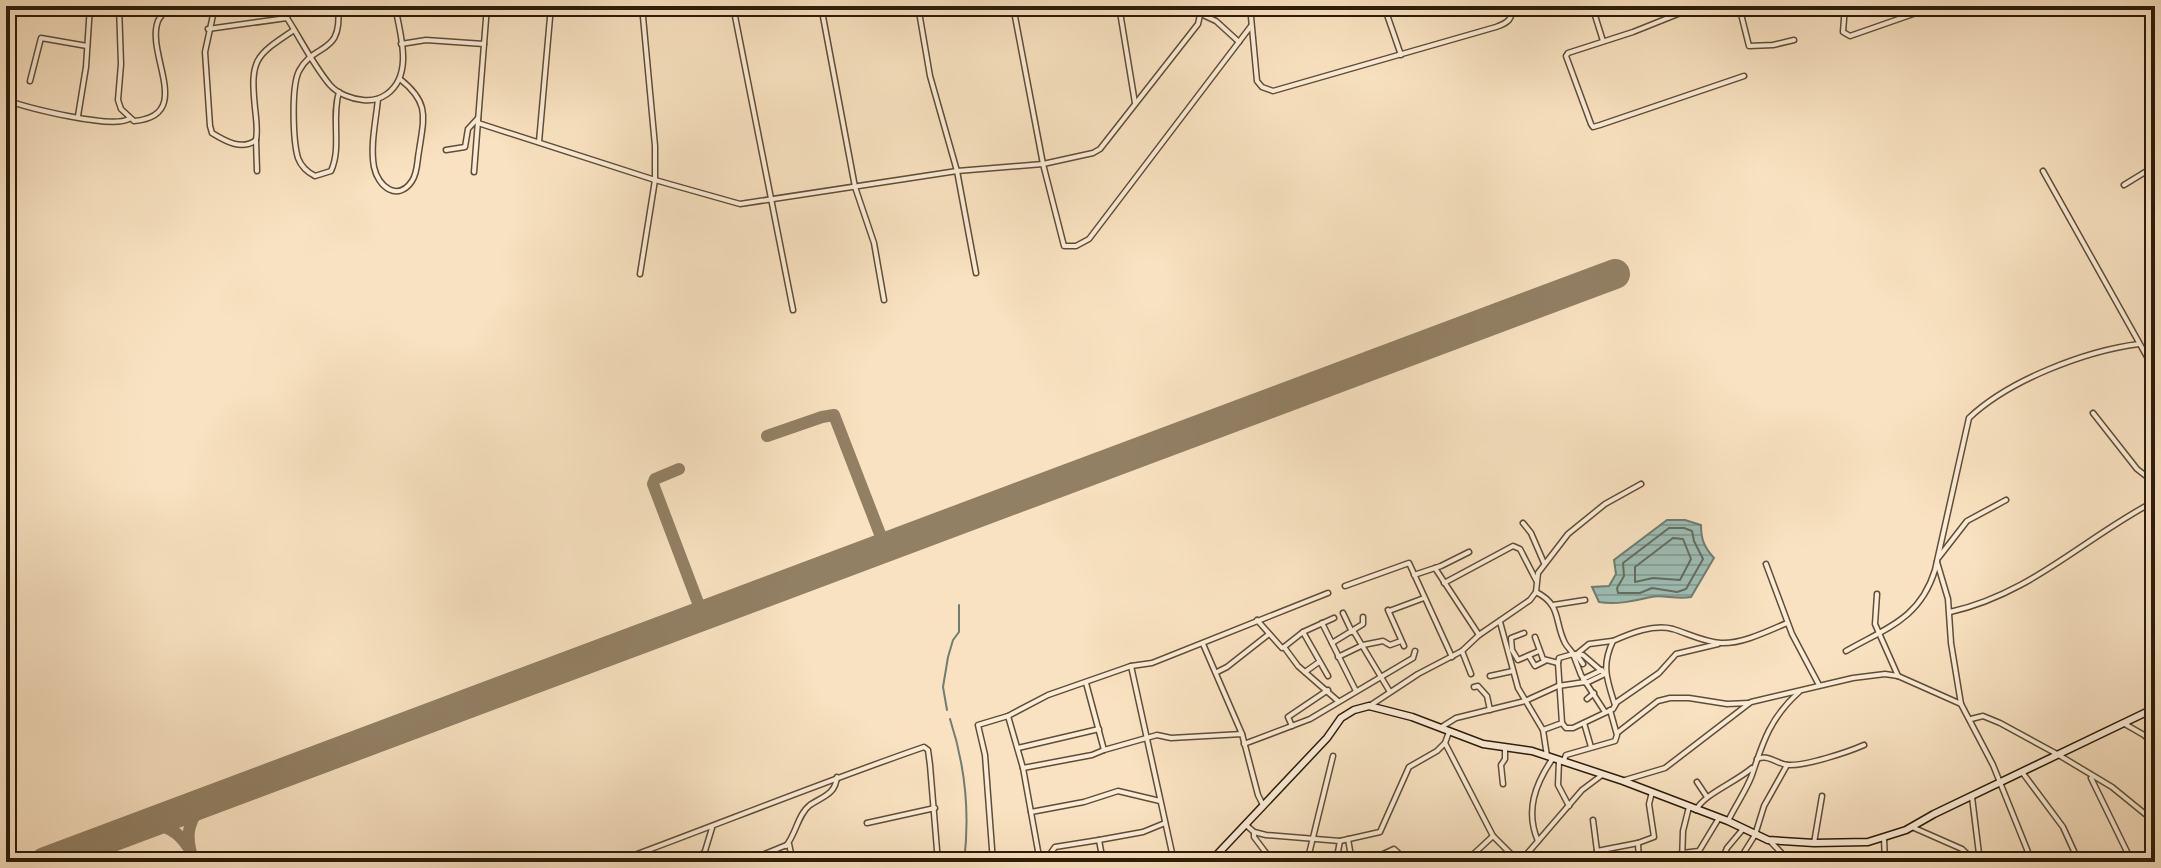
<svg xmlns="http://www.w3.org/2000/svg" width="2161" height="868" font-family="Vollkorn,serif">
<defs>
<pattern id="water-rules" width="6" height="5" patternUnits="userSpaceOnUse" patternTransform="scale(2)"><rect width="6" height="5" fill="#9ebdb4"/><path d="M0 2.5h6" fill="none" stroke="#88a299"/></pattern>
</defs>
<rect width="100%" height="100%" fill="#f9e2c1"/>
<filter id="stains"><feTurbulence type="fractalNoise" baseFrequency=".0025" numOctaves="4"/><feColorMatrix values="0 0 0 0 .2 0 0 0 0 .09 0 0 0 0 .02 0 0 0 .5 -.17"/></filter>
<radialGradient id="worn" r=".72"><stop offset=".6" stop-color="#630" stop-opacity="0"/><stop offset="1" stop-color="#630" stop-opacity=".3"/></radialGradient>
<path fill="url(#water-rules)" stroke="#707d70" stroke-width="2" d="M1667,520H1685L1701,525C1701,539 1704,547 1714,558L1691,597C1676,600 1662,594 1651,597C1634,601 1616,605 1599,602L1592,587L1609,586L1616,574L1614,560Z"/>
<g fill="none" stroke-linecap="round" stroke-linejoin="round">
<g stroke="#646d5e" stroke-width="2">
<path d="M1669,528H1684L1692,531L1694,541L1703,559L1686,589L1677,592L1652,588L1640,593H1618L1617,588L1624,576L1623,563Z"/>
<path d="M1673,538L1683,539L1691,559L1680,580L1653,578L1635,582V567Z"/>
</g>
<g stroke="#707d70" stroke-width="2">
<path d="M947,710L943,687L948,657L953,640L959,632V605"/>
<path d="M950,719C965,765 970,814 964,862"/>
</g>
<g stroke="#928065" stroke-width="12">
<path d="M767,436L822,417L834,415L885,547"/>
<path d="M679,469L655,479L653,484L703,616"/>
<path d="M146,825C164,823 179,832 188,847"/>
<path d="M87,862L100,842"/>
<path d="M194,862C184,836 187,816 211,799"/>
</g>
<path stroke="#928065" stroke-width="30" d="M45,862L1615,274"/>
<defs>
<g id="minor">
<path d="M119,6L121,64L118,100L121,109L134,121C195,116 145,54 158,21C160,16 166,11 169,6"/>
<path d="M215,6L205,52L210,126L212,133C225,141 242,151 256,140C258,129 256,118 255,108C250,59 255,56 294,30"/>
<path d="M279,6C297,31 310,61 330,85C338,94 352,99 363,100C372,101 380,99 387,94C414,74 400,34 395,6"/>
<path d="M338,6C343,57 315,41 299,71C291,87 293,141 298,158C301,166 307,172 315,176L331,171C342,147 331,118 339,92"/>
<path d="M733,6L793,310"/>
<path d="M821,6L855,187L874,243L884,300"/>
<path d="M918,6L930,76L957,171L976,273"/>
<path d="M1013,6L1043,164L1064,246H1076L1089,239L1251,26"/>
<path d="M1119,6L1135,103"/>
<path d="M1250,6L1257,81L1262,87L1273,91L1496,27C1508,23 1513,19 1512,6"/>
<path d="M1384,6L1401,55"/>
<path d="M1592,6L1603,41"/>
<path d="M1698,6L1633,32L1568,53L1566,56L1591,124L1593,127L1600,125L1744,76"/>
<path d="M1739,6L1749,46L1773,45L1794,40"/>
<path d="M1845,6L1843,32L1850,36L1936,6"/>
<path d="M1386,12L1400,6"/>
<path d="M1203,15L1216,21L1239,42"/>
<path d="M6,17L9,6"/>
<path d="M208,29L287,18"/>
<path d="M401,44L426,40L484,44"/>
<path d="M30,81L41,38L87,46"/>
<path d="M378,99C376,120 370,146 374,167C378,187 398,202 412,181C418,172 417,160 419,151C424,117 430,103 400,79"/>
<path d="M6,100C28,108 111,129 129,119"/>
<path d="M78,116L86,67L90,6"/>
<path d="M478,123L655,180L740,204L957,171L1043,164L1093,153L1100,149L1198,24L1202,6"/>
<path d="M256,140L257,171"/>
<path d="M539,142L551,6"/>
<path d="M446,150L465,147L468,129L478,118"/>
<path d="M2043,171L2155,371"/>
<path d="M474,172L487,6"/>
<path d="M2124,185L2155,166"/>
<path d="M640,274L655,180V146L642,6"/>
<path d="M2093,413L2137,469L2155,483"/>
<path d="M1523,523L1531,533L1544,563"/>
<path d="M1939,557L1967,521L2006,500"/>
<path d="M1937,562L1948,599L1951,643L1961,704"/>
<path d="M1766,564L1792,634L1819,685"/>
<path d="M1435,568L1479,635"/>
<path d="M1414,575L1441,566L1469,552"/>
<path d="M1444,583L1513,546L1520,549L1536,580"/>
<path d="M1345,586L1409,563L1452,657"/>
<path d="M1536,592C1562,605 1554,622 1565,643C1567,647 1571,650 1573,654L1583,655L1605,674L1586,683"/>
<path d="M1877,594L1875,624L1898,676"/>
<path d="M1553,605L1585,600"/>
<path d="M1388,610L1404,646"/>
<path d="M1389,611L1424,598"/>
<path d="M1950,612C2031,594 2084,538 2155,501"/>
<path d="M1343,613L1352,632"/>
<path d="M1257,620L1282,648L1284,647L1298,666L1338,701"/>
<path d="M1500,622L1518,688L1543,730L1547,756"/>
<path d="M1322,623L1356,691"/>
<path d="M1354,632L1390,692"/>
<path d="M1524,633L1511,638L1512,650L1518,660L1539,651"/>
<path d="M1535,637L1543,659L1558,663"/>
<path d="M1332,643L1363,624V617"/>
<path d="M1203,644L1242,734"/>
<path d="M1284,647L1303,632"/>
<path d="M1462,651L1471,674"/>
<path d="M1846,651C1886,628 1920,619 1935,570L1969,418C2009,380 2085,351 2139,344"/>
<path d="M1578,653L1589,644L1612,641"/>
<path d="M1576,654L1583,664"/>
<path d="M1529,656L1535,666L1545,661"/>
<path d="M1338,657L1363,645L1383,641L1390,645L1401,641"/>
<path d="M1131,666L1174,862"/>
<path d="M1217,672L1227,667L1269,634"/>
<path d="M1305,672L1319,662"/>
<path d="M1328,676L1303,632L1334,618"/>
<path d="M1490,676L1513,671"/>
<path d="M1583,679L1602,670"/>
<path d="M1086,683L1104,750"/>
<path d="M1474,687L1478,686L1487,696L1490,710"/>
<path d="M1587,699L1594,693"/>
<path d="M1371,705L1418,674L1462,651L1479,635L1530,600L1536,592L1538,573L1568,534L1605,504L1641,484"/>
<path d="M1615,705C1607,680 1601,666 1613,641C1631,633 1653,624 1673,629C1689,634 1704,642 1721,643C1742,644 1768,631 1787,623"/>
<path d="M1008,716L1023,768L1040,862L1048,857L1055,847L1099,840L1103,862"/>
<path d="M1971,719L1983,716L2000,723L2057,754L2112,787L2155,822"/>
<path d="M1562,723L1566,728H1573L1613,709L1617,702L1659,673L1676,654L1718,644"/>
<path d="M1584,723L1591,747"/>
<path d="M2123,723L2144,735L2155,746"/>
<path d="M1292,726L1288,717L1328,690"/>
<path d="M1440,728L1456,718L1525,701L1558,686L1585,682"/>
<path d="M1543,730L1562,723L1558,663L1559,658L1573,654L1581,675L1605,712"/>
<path d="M1617,733L1658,701L1670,698H1689L1727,704L1749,703"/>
<path d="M1445,743L1493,836L1519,862"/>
<path d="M1244,744L1310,719L1413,658L1415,651"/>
<path d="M1018,748L1099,729"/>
<path d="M1757,759C1770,754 1776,764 1788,765C1806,766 1848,752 1864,745"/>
<path d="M1564,760L1566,755L1615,741L1617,735L1610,710"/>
<path d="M1559,761L1558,785L1569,806"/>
<path d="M1023,768L1092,755L1104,750L1157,735L1171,738L1242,734L1258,795L1263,805"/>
<path d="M2022,772L2063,827L2079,862"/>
<path d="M2091,778L2132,862"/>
<path d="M1625,780L1665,768L1751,702L1853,678L1885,674L1898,676L1961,704L1993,765L2032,862"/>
<path d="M1697,782L1707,797"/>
<path d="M1503,784L1501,765L1505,759V747"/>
<path d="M1972,797L1980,862"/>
<path d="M1696,810C1704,794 1736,782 1752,768"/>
<path d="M1031,812L1084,802L1118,791L1160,801"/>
<path d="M1593,820L1597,851L1594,862"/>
<path d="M1728,821C1735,806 1746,791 1752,775C1763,741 1771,717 1799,692"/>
<path d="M867,823L935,808"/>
<path d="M1246,825L1254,832L1266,835L1340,841L1380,832L1409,767L1437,751L1445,743L1449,732"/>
<path d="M1912,827L1962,849L1975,862"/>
<path d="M1254,832V837L1273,862"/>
<path d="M1884,838L1885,862"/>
<path d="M1348,839L1352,862"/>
<path d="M1099,840L1143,832L1165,823"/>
<path d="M1538,841C1525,811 1535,784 1553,758"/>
<path d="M1770,841L1790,862"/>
<path d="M1638,843L1639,862"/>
<path d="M1814,843L1822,796"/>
<path d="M786,846C796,834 798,814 810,805C823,796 835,795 837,777"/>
<path d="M1597,851L1638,843L1654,837L1649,804L1652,792"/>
<path d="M1529,852L1538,862"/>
<path d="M1682,853L1699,851L1719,818"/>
<path d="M1379,856L1394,849L1408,862"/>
<path d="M616,862C719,824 820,783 924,747L928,750L930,765L938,862"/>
<path d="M698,862L705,851L712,828"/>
<path d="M745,862L789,844L793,862"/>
<path d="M993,862L985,755L978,725L1008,716L1048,695L1131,666L1152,663L1328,593"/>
<path d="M1307,862L1333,756"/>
<path d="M1336,862L1340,841"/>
<path d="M1465,862L1493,836"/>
<path d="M1520,862L1582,790L1602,775"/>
<path d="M1682,862L1683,831L1689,807"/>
<path d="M1721,862L1727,848L1743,829"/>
<path d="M1738,862L1755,835L1764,806L1787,765"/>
<path d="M1868,862L1884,854"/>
</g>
<path id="secondary" d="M1210,862L1327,738L1341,718L1354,710L1369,706L1412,717L1483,744L1532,751L1623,781L1728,821L1768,840L1814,843L1868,842L1906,830L1934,814L2155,708"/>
</defs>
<use href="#minor" stroke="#5e4e37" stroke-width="7"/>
<use href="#secondary" stroke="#2b1d09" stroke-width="9"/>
<use href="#minor" stroke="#fbecd7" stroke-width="4"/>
<use href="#secondary" stroke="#fbecd7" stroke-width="6"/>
</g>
<rect width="2161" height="868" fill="none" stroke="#f9e2c1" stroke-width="32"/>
<rect x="8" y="8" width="2145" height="852" fill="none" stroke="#2b1d09" stroke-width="4"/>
<rect x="16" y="16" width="2129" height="836" fill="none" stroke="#2b1d09" stroke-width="2"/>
<rect width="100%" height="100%" filter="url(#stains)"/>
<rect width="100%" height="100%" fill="url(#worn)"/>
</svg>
